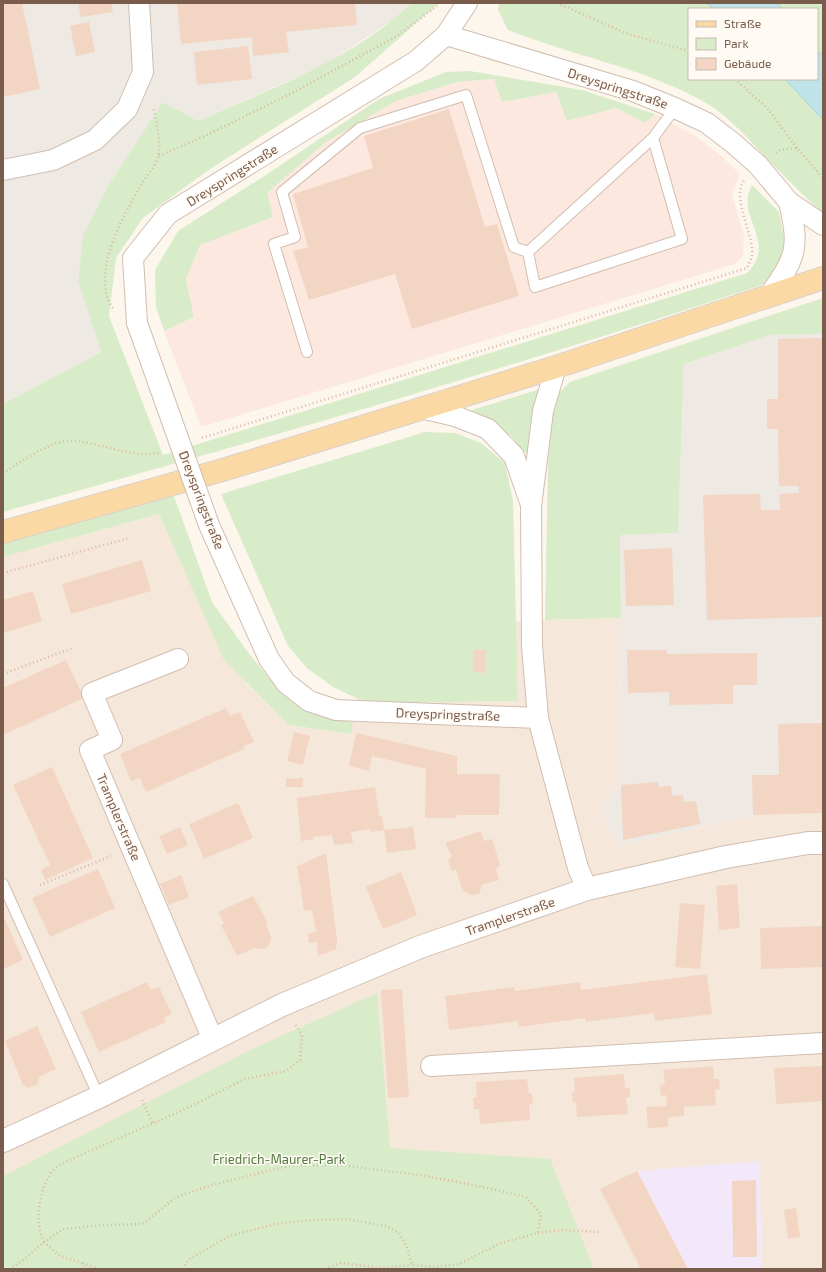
<svg xmlns="http://www.w3.org/2000/svg" width="826" height="1272" font-family="'Exo 2',sans-serif">
<rect width="100%" height="100%" fill="#fdf6ec"/>
<path fill="#f5e8da" d="M159,514L184,570L245,682L289,725L350,734L358,699L387,703L518,701L515,621L621,618L620,786L609,797L622,846L753,815L823,813V1269H3V557Z"/>
<path fill="#fde8e0" d="M494,79L502,102L556,92L567,121L616,108L645,123L655,114L697,137L719,154L740,174L732,194L744,236L743,256L735,264L201,427L164,331L194,317L186,279L200,245L273,217L267,193L326,142L396,101L457,82Z"/>
<g fill="#efe9e4">
<path d="M3,3H412L396,18L324,65L198,121L163,102L108,186L83,235L78,281L101,352L3,404Z"/>
<path d="M823,334V813L753,815L622,846L607,829L603,807L609,797L620,786L621,618L620,535L678,533L684,364L770,335Z"/>
</g>
<path fill="#f3e8fa" d="M758,1161L760,1170L762,1269H641L600,1189L637,1171Z"/>
<g fill="#d8ecc9">
<path d="M412,3H439L355,77L210,169L143,218L116,258L109,316L163,455L747,273C779,241 734,217 752,185L779,212L784,239L783,253L778,267L762,285C511,368 257,441 3,512V404L101,352L78,281L83,235L108,186L163,102L198,121C272,88 352,60 412,3Z"/>
<path d="M499,3H707L713,9H689V79H785L823,120V212L819,210C801,193 784,176 767,159C747,137 726,113 699,99C639,67 571,55 508,30L498,10Z"/>
<path d="M777,3H821L823,7V56L817,50V9H782Z"/>
<path d="M470,71L582,90L655,114L645,123L616,108L567,121L556,92L502,102L494,79L457,82L396,101L326,142L267,193L273,217L200,245L186,279L194,317L164,331L156,307L155,270L178,231L266,175L379,99L446,72Z"/>
<path d="M823,298V334L770,335L684,364L678,533L620,535L621,618L545,620L548,464L553,406L559,393L570,382Z"/>
<path d="M540,389L530,458L511,436L472,410Z"/>
<path d="M425,432L455,433L481,443L505,463L513,501L518,701L387,703L358,699L333,687L307,668L288,646L221,494Z"/>
<path d="M174,496L212,602L250,655L278,689L301,708L353,722L351,734L289,725L224,660L159,514L3,557V541Z"/>
<path d="M377,993L390,1148L550,1159L594,1269H3V1176L250,1050Z"/>
</g>
<g fill="#bfe3e8" stroke="#a5d3da">
<path d="M707,3H777L782,9H713Z"/>
<path d="M817,50L823,56V120L785,79H817Z"/>
</g>
<g fill="#f3d5c3">
<path d="M3,3H22L40,89L3,97Z"/>
<path d="M78,3H111L113,12L81,17Z"/>
<path d="M177,3H355L357,25L286,32L289,52L253,56L252,37L181,44Z"/>
<path d="M89,22L95,52L76,56L70,26Z"/>
<path d="M248,46L252,79L197,85L194,52Z"/>
<path d="M449,109L485,227L497,224L519,296L412,329L395,274L309,300L293,251L308,247L293,194L373,168L364,136Z"/>
<path d="M823,338V617L707,620L703,495L760,494L761,510H780L779,494L799,493V486H779L778,429H767V399H778V339Z"/>
<path d="M672,548L674,605L626,606L624,550Z"/>
<path d="M142,560L151,591L71,614L62,584Z"/>
<path d="M33,591L42,621L3,633V600Z"/>
<path d="M474,650H486L485,673L473,672Z"/>
<path d="M627,650H667V654L757,653V685H733V704L669,705V692L628,693Z"/>
<path d="M66,660L84,698L3,735V688Z"/>
<path d="M226,708L230,716L240,712L254,742L243,746L244,749L146,792L140,778L131,781L120,754Z"/>
<path d="M823,723V813L753,815L752,775H779L778,724Z"/>
<path d="M294,732L310,736L303,765L287,761Z"/>
<path d="M356,733L457,756V774H500L499,815H457L456,818H425L426,769L372,756L369,771L349,766Z"/>
<path d="M52,767L93,858L45,880L41,870L50,865L13,785Z"/>
<path d="M303,778V787H286V779Z"/>
<path d="M658,782L659,787L671,786L672,796L683,795L684,802L696,801L700,824L623,840L621,785Z"/>
<path d="M375,787L379,816H382L384,830L371,832V829L351,832L353,843L334,845L332,835L313,837L314,839L301,841L297,798Z"/>
<path d="M238,803L253,838L204,859L189,824Z"/>
<path d="M180,827L188,845L167,854L159,836Z"/>
<path d="M413,827L416,849L387,853L384,830Z"/>
<path d="M481,831L484,841L492,839L500,865L496,869L499,880L482,885L479,894L472,895L463,891L456,870L452,871L448,861L452,856L445,843Z"/>
<path d="M326,853L337,940L336,949L318,956L317,942L309,943L308,933L316,932L312,910L304,911L297,866Z"/>
<path d="M98,869L115,908L50,937L32,898Z"/>
<path d="M401,872L417,915L383,929L366,887Z"/>
<path d="M181,875L189,897L169,905L160,884Z"/>
<path d="M737,884L740,928L719,930L716,886Z"/>
<path d="M253,896L268,923L266,924L271,937L270,943L266,948L260,949L254,948L237,956L221,925L224,924L218,912Z"/>
<path d="M680,903L705,905L700,969L675,967Z"/>
<path d="M3,915L23,960L3,969Z"/>
<path d="M823,926V967L761,969L760,928Z"/>
<path d="M707,974L712,1014L655,1021L654,1013L585,1022V1018L519,1027L518,1021L449,1030L445,996L514,987L515,991L580,982L581,990Z"/>
<path d="M147,982L151,990L159,987L172,1014L164,1018L166,1022L99,1052L81,1012Z"/>
<path d="M402,989L409,1097L388,1098L381,990Z"/>
<path d="M37,1026L56,1069L40,1076L37,1085L28,1088L23,1085L5,1041Z"/>
<path d="M713,1066L714,1079H719L720,1089L715,1090L716,1105L684,1107V1116L668,1117V1127L648,1128L646,1107L667,1106L666,1095L661,1096L660,1085L665,1084L663,1070Z"/>
<path d="M823,1066V1101L776,1104L774,1068Z"/>
<path d="M624,1074L625,1088H630V1097H626L628,1114L577,1117L576,1102L573,1103L572,1093L575,1092L574,1078Z"/>
<path d="M527,1079L529,1094L532,1093L533,1104H529L530,1120L480,1124L479,1109H474L473,1098L477,1097L476,1082Z"/>
<path d="M637,1171L688,1269H641L600,1189Z"/>
<path d="M756,1180L757,1257H733L732,1181Z"/>
<path d="M796,1208L800,1237L788,1239L784,1210Z"/>
</g>
<g fill="none" stroke-linecap="round" stroke-linejoin="round">
<defs>
<g id="service">
<path d="M653,138L682,239L535,287L528,252L653,138L675,108"/>
<path d="M307,352L274,244L295,237L282,192L360,128L466,95L514,247L528,252"/>
<path d="M3,884L99,1097"/>
</g>
<g id="minor">
<path d="M446,35L633,91L675,108L707,123L733,143L758,165L789,202L823,225"/>
<path d="M3,170L53,160L95,140L127,109L143,72L139,3"/>
<path d="M768,297C796,258 800,249 789,202"/>
<path d="M137,323L133,258L168,214L416,61L446,35L467,3"/>
<path d="M556,367L543,411L531,506L532,646L538,718L578,868L587,889"/>
<path d="M421,408L455,416L488,429L514,456L530,502"/>
<path d="M209,525L269,659L286,683L309,701L336,710L538,718"/>
<path d="M178,659L92,693L112,740L90,750L213,1040"/>
<path d="M431,1066L823,1043"/>
</g>
<path id="tertiary" d="M3,1141L99,1097L282,1005L420,947L587,889L726,857L808,843H823"/>
<path id="primary" d="M3,532L226,469L556,367L823,278"/>
</defs>
<use href="#service" stroke="#d1beb0" stroke-width="12"/>
<use href="#minor" stroke="#d1beb0" stroke-width="22"/>
<use href="#tertiary" stroke="#d1beb0" stroke-width="24"/>
<use href="#primary" stroke="#dad1cd" stroke-width="24"/>
<g stroke="#d9b8a5" stroke-width="2.5" stroke-dasharray="1 3" stroke-linecap="butt">
<path d="M557,3L628,34L689,51"/>
<path d="M822,3L823,5"/>
<path d="M735,79L767,108L797,148"/>
<path d="M776,153L780,150L797,148L823,178"/>
<path d="M159,156L207,135L294,92L397,36L437,6"/>
<path d="M113,308C89,274 124,215 141,185C146,176 156,166 158,156C162,145 156,119 153,107"/>
<path d="M202,438L747,268C748,265 750,262 751,259C758,241 730,198 744,181"/>
<path d="M3,473C19,463 47,443 66,441C96,439 133,461 161,452"/>
<path d="M3,573L129,538"/>
<path d="M3,674L73,648"/>
<path d="M40,885L111,856"/>
<path d="M142,1100L153,1124"/>
<path d="M538,1233L562,1230L599,1232"/>
<path d="M83,1263L99,1269"/>
<path d="M9,1269L22,1261L44,1242L60,1256L80,1262L88,1269"/>
<path d="M183,1269L188,1260L229,1236L275,1224L313,1220L346,1219L386,1226L399,1233L407,1247L412,1265L434,1267L459,1264L501,1243L538,1233L541,1214L526,1197L478,1186L420,1175L339,1165L288,1166L212,1185L176,1197L143,1224L105,1225L63,1229L44,1242C34,1223 39,1194 49,1176C51,1170 60,1165 65,1162L179,1112L245,1079L286,1071L300,1060L302,1035L295,1024"/>
<path d="M325,1269L341,1263L381,1268L412,1265"/>
</g>
<use href="#service" stroke="#fff" stroke-width="10"/>
<use href="#minor" stroke="#fff" stroke-width="20"/>
<use href="#tertiary" stroke="#fff" stroke-width="22"/>
<use href="#primary" stroke="#fbd9a5" stroke-width="22"/>
<defs>
<path id="minor-bridge" d="M137,323L209,525"/>
</defs>
<use href="#minor-bridge" stroke="#d1beb0" stroke-width="22" stroke-linecap="butt"/>
<use href="#minor-bridge" stroke="#fff" stroke-width="20"/>
</g>
<g text-anchor="middle" dominant-baseline="central" stroke-width="3" stroke-linejoin="round" paint-order="stroke">
<g font-size="13" fill="#7a5c4d" stroke="#fffaf3">
<text transform="translate(618 88) rotate(18)">Dreyspringstraße</text>
<text transform="translate(232 175) rotate(-32)">Dreyspringstraße</text>
<text transform="translate(202 500) rotate(69)">Dreyspringstraße</text>
<text transform="translate(448 714) rotate(2)">Dreyspringstraße</text>
<text transform="translate(119 817) rotate(67)">Tramplerstraße</text>
<text transform="translate(510 916) rotate(-19)">Tramplerstraße</text>
</g>
<g font-size="13" fill="#537a41" stroke="#fffaf3">
<text x="279" y="1159">Friedrich-Maurer-Park</text>
</g>
</g>
<rect width="826" height="1272" fill="none" stroke="#7a5c4d" stroke-width="8"/>
<rect x="688" y="8" width="130" height="72" fill="#fffaf3" stroke="#cabbb1"/>
<rect x="696" y="21" width="20" height="6" fill="#fbd9a5" stroke="#cabbb1"/>
<text x="724" y="28" font-size="12" fill="#7a5c4d">Straße</text>
<rect x="696" y="38" width="20" height="12" fill="#d8ecc9" stroke="#cabbb1"/>
<text x="724" y="48" font-size="12" fill="#7a5c4d">Park</text>
<rect x="696" y="58" width="20" height="12" fill="#f3d5c3" stroke="#cabbb1"/>
<text x="724" y="68" font-size="12" fill="#7a5c4d">Gebäude</text>
</svg>
